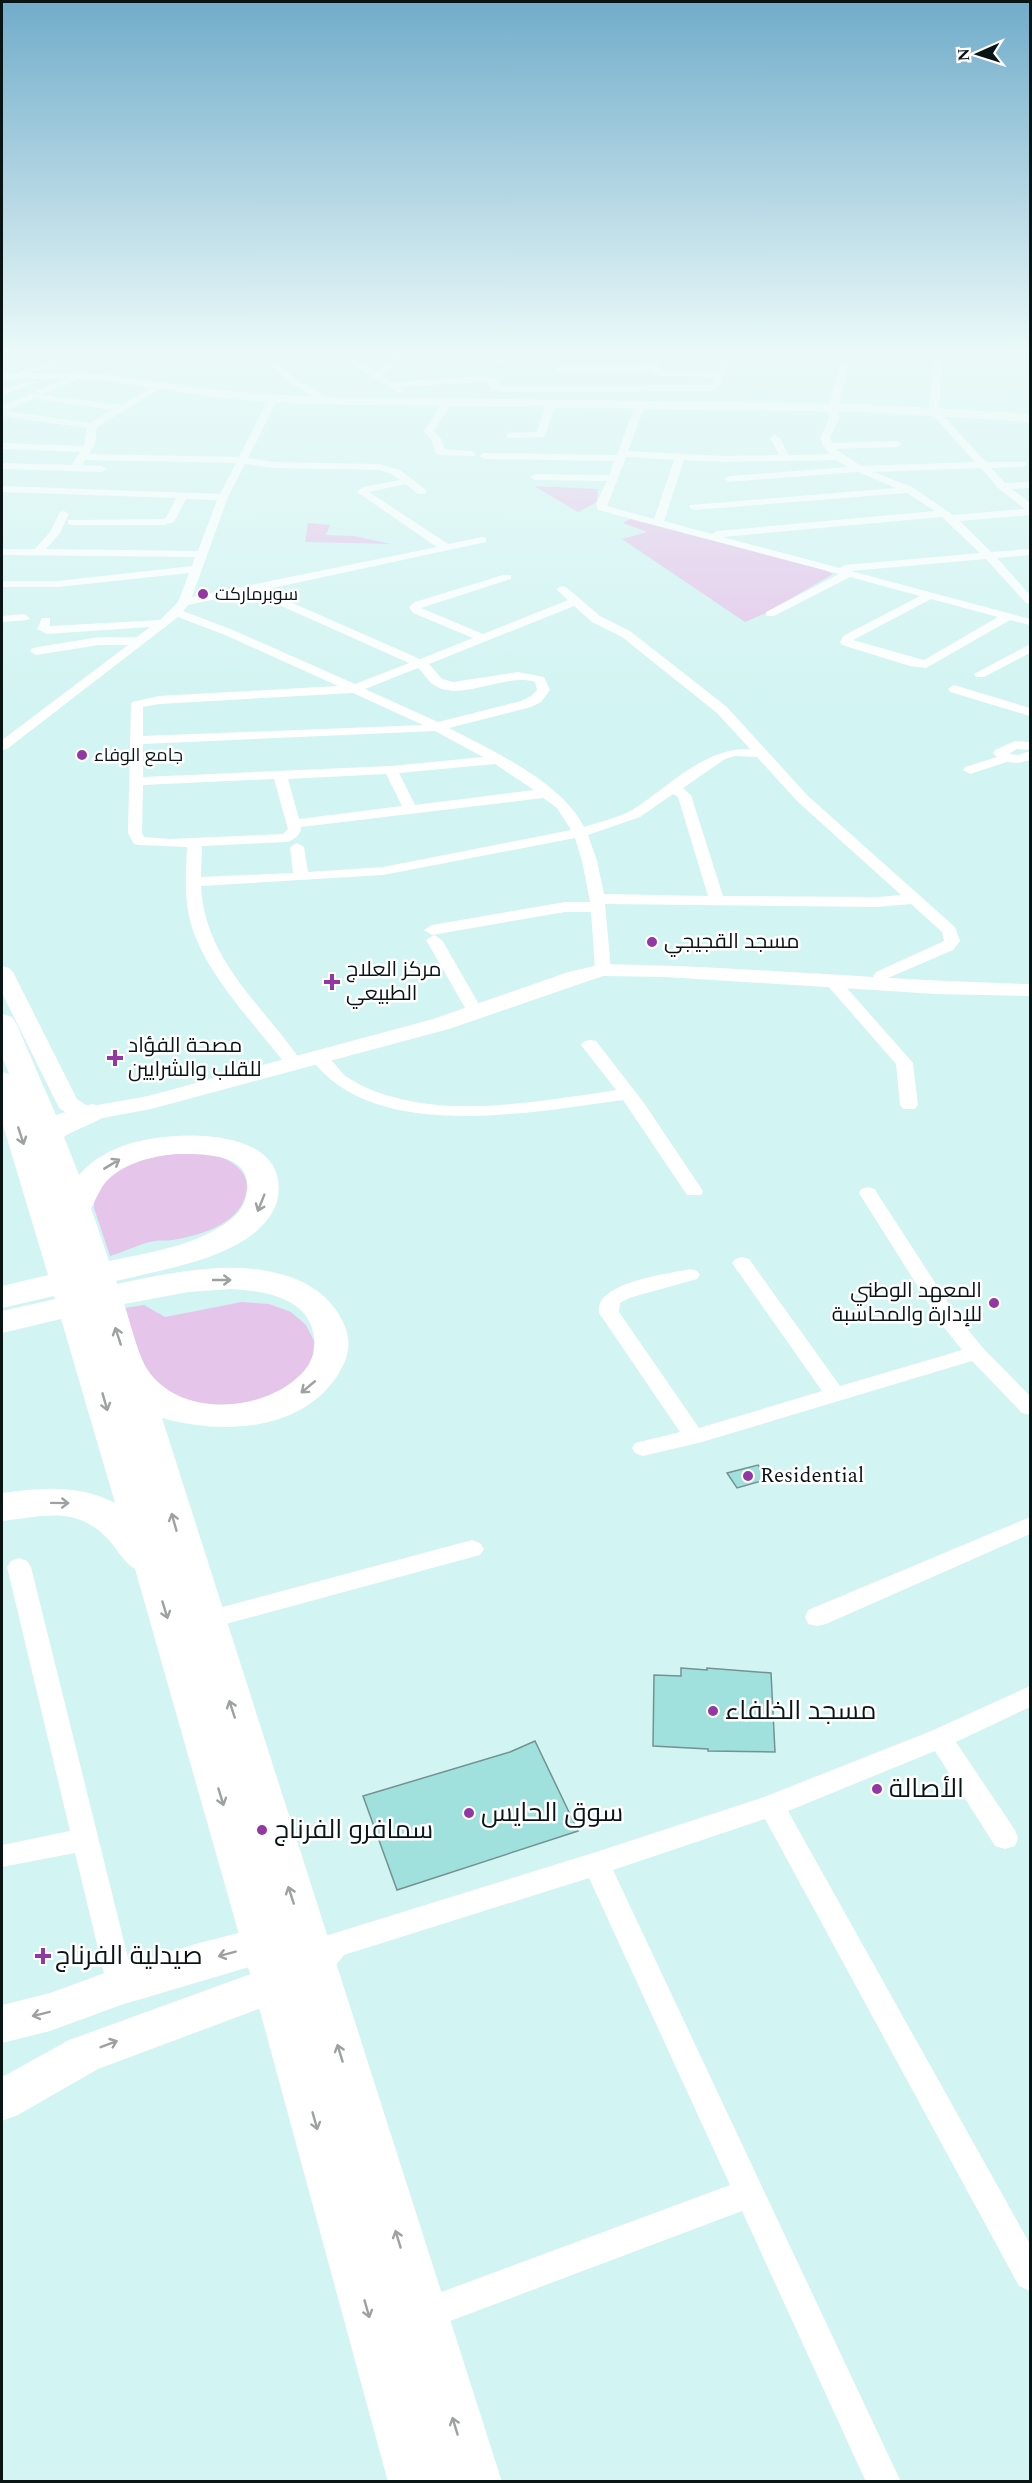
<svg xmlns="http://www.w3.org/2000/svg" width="1032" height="2483" font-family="Spectral,Cairo,serif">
<rect width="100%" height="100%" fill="#d2f4f2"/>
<g fill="#e5c5ea">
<path d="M534,486L598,489L597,502L578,512Z"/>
<path d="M630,519L824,570L833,574L766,613L745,622L622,539L647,532L623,523Z"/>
<path d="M308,523L330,525L326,535L354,536L391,544L305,542Z"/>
<path d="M209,1152C224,1158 248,1167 247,1188C244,1223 202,1235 173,1240C167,1241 160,1240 154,1241C139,1244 124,1252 110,1256L94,1208V1192L104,1176L140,1155Z"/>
<path d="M242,1302L269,1304L291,1312L306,1325L314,1341L313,1359L305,1376L262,1404L202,1410L156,1389L138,1351L125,1308L144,1305L165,1317Z"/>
</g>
<g fill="#a0e1dd" stroke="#739291" stroke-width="1.5">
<path d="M758,1465L768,1479L737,1488L727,1473Z"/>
<path d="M681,1668L707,1670V1668L771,1673L775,1752L708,1751V1749L653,1746L654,1675L681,1676Z"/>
<path d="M535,1741L578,1831L397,1890L363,1796L510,1752Z"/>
</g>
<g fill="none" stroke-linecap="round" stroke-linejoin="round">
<g fill="#fff" fill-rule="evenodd">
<path d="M79,355H93L9,379L5,376Z"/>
<path d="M259,355H268L300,382L335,401L327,403L294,386Z"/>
<path d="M339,355H349L376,372L396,355H405L382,376L392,382L481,376L494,378L501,386L711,385L714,377L659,376L651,371L557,372L553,369L557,366L650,365V358L654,355L658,358L661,370L717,371L724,355H732L719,385L713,391L501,392L492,390L488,382H481L400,387L404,391L400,394Z"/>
<path d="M493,355H501L500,363H494Z"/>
<path d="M843,355H886L878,360H850L838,408L839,419L830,437L832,443L897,441L902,444L897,447L836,449L861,466L975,462L929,411L934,355H942L939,411L986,462H1025L1027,464L1022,467L991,468L1005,483L1030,482V488L1012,489L1030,503V515L960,521L991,552L1030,549V555L997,558L1030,595V604L1026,603L986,559L851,571L1030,619V625L1010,620L926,668L910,666L842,645L840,642L843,636L920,596L850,577L774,616H766V612L839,574L598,510L596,504L607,481L535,480L530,477L535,474L609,475L614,461L484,459L479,456L484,453L617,455L635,405L640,402L645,405L628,451L723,456L779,455L770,438L775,435L780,438L788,455L830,454L823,446L820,437L829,419L828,408ZM626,457L674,460L654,519L607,506ZM684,460L723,462L836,460L847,467L729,476L724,479L729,482L858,472L896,488L690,505L689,507L694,510L907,493L935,511L717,531L712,534L664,521ZM981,468L998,488L1025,509L953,515L912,487L873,472ZM942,517L980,553L845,565L840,568L722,537ZM931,599L998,617L924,660L853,640Z"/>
<path d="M985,355L1030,357V362L993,361Z"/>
<path d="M80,372L83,373V377L42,395L121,405L158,384L165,386L97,427L95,444L89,454L239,457L268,399L273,396L278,399L248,458L274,462L380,464L400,470L426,490V494H418L406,484L369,492L448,544L482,537L486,538V542L263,590L420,659L473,638L413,613L409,607L415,602L503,575H511V579L421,608L483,634L568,600L556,589L562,586L566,587L600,616L630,631L727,707L808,796L955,927L960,941L953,950L888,978L889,985L881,990L875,988L871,980L876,972L944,941L942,932L911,904L877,907L605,904L611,970L603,975L595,970L591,912H565L432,935L424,930L432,925L565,902H590L582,861L575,838L383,875L201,886C204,959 263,1006 302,1062L299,1066H287C254,1023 200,969 189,916C184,893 186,870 187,847L139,845L134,844L128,833L131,705L132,702L159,696L338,686L225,635L178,617L7,749L2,750V740L128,645H99L36,655L30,651L32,648L99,637H137L150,627L47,634L37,629L42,618H50V626L160,620L178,602L189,573L57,587H2V581H57L192,566L195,557L2,555V549H35L50,532L60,512L64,511L69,514L60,533L46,549L198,551L217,500L186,499L174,522L164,525H72L68,524V520L163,519L166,518L176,498L2,492V486L220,494L236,463L85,460L82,465L102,466L107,469L102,472L2,469V463L72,465L80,452L2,449V443L84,446L87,428L2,416V406ZM33,399L113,410L90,423L6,411ZM245,464L274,468L379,470L392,474L400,480L363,487L357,492L437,547L192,597L228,497ZM250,592L409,663L355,684L233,630L183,611L188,605ZM574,606L592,622L622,637L717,713L750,749C704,747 669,787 632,810C618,818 599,822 584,827C562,782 491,750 449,728L531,707L541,702L550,690L544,677L518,672L453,682L442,679L429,664ZM418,668C423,672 426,678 431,683C458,705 504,672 535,682L537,690L531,696L521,701L438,722L365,689ZM353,693L423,725L143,736V707L159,704ZM435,731L483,757L391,766L143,777V744ZM735,756L757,757L798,802L901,895L877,897L723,896L691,795L683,788L725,759ZM495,764L534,790L415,805L399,773ZM386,774L402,806L299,819L288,779ZM274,779L288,829L283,834L169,839L144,837L142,833L143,785ZM673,794L678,797L708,896L604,894L597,861L588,835L640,817ZM543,798L557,808L571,830L383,867L308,872L304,847L297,843L290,847L293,873L201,877L202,846L287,842C293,841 302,834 301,827Z"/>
<path d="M30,380L37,382L2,396V390Z"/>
<path d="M443,401L451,403L434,431L442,440L444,449L471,451L476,454L474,456L440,455L435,452L432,441L424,431Z"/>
<path d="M551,401L556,404L544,437L507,438V434L510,433L537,432L546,404Z"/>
<path d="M24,614L30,618L28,620L2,622V616Z"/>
<path d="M1030,644V653L984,677H976L974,674Z"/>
<path d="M954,685L1030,708V716L950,692L948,689Z"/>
<path d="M1015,741L1030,742V750L1017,749L1009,754L1018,755L1030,751V760L1018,763L1007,762L970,774L963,770L965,767L997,757L993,753L995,750Z"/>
<path d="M434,935L442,940L484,1013L482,1017L476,1018L468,1013L426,940Z"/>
<path d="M833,977L839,979L913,1063L918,1105L915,1109H903L900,1105L896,1064L827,985L825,982L827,979Z"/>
<path d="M590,1040L596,1041L644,1103L703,1191L701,1195H687L623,1100C532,1112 371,1145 309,1056L312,1052C328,1048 335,1068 347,1077C362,1087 380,1094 397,1098C464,1116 548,1100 616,1090L581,1045L584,1041Z"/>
<path d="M868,1187L875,1189L877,1193L956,1315L983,1348L1030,1396V1415L1022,1413L972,1361L702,1442L643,1456L635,1453L632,1448L635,1443L680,1432L599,1313C594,1282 668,1274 690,1269L697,1271L700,1275L697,1279L629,1298L620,1303L619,1312L699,1428L822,1391L732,1263L735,1259L742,1257L749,1259L840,1386L962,1350L942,1325L859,1193L861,1189Z"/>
<path d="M1030,1517V1534L826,1624L817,1626L808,1624L805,1617L808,1610Z"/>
<path d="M472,1540L480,1543L484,1549L480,1555L204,1630L195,1628L192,1621L195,1614L204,1612Z"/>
<path d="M19,1558L27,1561L31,1567L135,1986L131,1995L121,1999L111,1995L107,1986L75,1853L2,1867V1845L70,1831L7,1567L11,1561Z"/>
<path d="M1030,1686V1707L956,1742L1015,1830L1018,1838L1015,1846L1005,1849L995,1846L935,1751L788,1811L1030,2244V2291L1019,2286L765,1819L613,1870L901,2482H866L742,2211L421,2332L409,2328L405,2316L409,2304L730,2185L589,1878L344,1955L325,1979L315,1983L305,1979L301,1970L305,1961L325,1936L596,1852L764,1797L931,1731Z"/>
</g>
<g fill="#fff" fill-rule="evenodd">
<path d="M2,373H93L219,390L296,396L864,404L1030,414V422L864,412L296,404L219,398L93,379H2Z"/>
<path d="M603,964C746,966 887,981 1030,984V996L936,994L665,977L603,976L449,1029L151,1109L92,1120L72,1117L59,1108L2,993V966L9,968L13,972L77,1099L86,1105L92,1106L148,1096L433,1019L568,972Z"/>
</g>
<g fill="#fff" fill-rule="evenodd">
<path d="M281,1922L296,1927L302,1940L296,1953L121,2005L50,2031L2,2043V2005L50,1993L121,1967L199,1943Z"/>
<path d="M292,1959L307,1965L313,1978L307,1991L98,2069L18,2115L2,2121V2077L69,2040Z"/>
</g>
<path fill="#fff" fill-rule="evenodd" d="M2,1014L12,1017L16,1023L56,1115L92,1104L103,1107L107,1113C101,1122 77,1128 64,1137L79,1175C91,1160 110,1150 128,1144C172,1130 289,1125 278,1197C275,1217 255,1235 238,1244C201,1264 157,1271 116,1281L117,1284C164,1274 214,1263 262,1270C291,1275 319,1285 336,1310C351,1332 353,1350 339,1373C303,1432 222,1435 162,1418L502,2482H388L242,1945L135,1569C124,1563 116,1547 107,1538C75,1505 42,1517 2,1521V1493C41,1488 79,1484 115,1503L61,1319L2,1333V1311L55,1299L54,1296L2,1308V1286L48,1275L2,1122V1072L9,1074L2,1056ZM177,1154C205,1154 252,1153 247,1191C245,1208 235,1218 220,1227C187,1247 147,1253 109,1261L91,1208C95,1201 98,1194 102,1187C118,1164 151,1156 177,1154ZM231,1289C263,1291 309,1297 314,1337C316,1349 312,1362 304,1371C267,1413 179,1419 147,1369C138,1355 130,1321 124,1304L189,1292Z"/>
</g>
<defs><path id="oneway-shaft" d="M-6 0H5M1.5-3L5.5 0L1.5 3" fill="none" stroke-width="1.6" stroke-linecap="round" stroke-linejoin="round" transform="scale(1.5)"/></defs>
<g stroke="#9da1a1">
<use href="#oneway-shaft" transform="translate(21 1136) rotate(72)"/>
<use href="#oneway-shaft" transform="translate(112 1164) rotate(-31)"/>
<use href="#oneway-shaft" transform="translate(261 1203) rotate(112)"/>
<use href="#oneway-shaft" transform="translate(222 1280)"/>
<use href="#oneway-shaft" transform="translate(118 1336) rotate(-108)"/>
<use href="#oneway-shaft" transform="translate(308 1387) rotate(140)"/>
<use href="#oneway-shaft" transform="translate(105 1402) rotate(74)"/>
<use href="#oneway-shaft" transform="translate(60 1503) rotate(1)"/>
<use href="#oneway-shaft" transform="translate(174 1522) rotate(-106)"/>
<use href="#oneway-shaft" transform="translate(165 1610) rotate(73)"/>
<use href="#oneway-shaft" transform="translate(232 1709) rotate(-108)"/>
<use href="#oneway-shaft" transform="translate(221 1797) rotate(73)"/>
<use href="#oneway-shaft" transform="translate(291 1895) rotate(-108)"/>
<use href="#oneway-shaft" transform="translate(227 1954) rotate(165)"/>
<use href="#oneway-shaft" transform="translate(41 2014) rotate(166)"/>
<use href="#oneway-shaft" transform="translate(109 2044) rotate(-21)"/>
<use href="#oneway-shaft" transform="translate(340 2053) rotate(-107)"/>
<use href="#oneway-shaft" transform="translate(315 2121) rotate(74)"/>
<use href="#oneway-shaft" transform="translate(398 2239) rotate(-107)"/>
<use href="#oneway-shaft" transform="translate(367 2309) rotate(74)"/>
<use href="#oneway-shaft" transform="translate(455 2426) rotate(-107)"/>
</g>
<linearGradient id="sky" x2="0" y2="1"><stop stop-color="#71acca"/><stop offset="0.5" stop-color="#ebfaf9"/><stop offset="1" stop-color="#ebfaf9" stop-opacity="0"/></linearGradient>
<rect width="1032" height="703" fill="url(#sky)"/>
<g fill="#9338a2" stroke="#fff" stroke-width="2">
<circle cx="203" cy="594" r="6"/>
<circle cx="82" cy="755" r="6"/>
<circle cx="652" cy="942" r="6"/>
<path d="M329 973h6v6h6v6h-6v6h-6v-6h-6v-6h6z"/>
<path d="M112 1049h6v6h6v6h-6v6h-6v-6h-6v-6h6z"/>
<circle cx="994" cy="1303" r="6"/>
<circle cx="748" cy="1476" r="6"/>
<circle cx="713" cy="1711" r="6"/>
<circle cx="877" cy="1789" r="6"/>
<circle cx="469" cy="1813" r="6"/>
<circle cx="262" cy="1830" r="6"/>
<path d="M40 1947h6v6h6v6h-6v6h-6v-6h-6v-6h6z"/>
</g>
<g text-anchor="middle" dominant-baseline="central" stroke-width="5" stroke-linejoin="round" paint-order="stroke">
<g font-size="18" fill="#091515" stroke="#fff" text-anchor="start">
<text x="215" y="594">سوبرماركت</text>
<text x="94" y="755">جامع الوفاء</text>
</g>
<g font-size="21" fill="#091515" stroke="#fff" text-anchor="start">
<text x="664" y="942">مسجد القجيجي</text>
<text x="346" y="970">مركز العلاج<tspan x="346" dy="24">الطبيعي</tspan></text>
<text x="128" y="1046">مصحة الفؤاد<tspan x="128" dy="24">للقلب والشرايين</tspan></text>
<text x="982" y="1291" text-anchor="end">المعهد الوطني<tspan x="982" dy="24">للإدارة والمحاسبة</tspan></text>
<text x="760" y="1476">Residential</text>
</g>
<g font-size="26" fill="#091515" stroke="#fff" text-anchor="start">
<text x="725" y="1711">مسجد الخلفاء</text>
<text x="889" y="1789">الأصالة</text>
<text x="481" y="1813">سوق الحايس</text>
<text x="274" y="1830">سمافرو الفرناج</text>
<text x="55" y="1956">صيدلية الفرناج</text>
</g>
</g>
<rect width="1032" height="2483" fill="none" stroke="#091515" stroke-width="6"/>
<g transform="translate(978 54) rotate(267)" stroke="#ffffff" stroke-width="4.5" paint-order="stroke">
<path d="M0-4.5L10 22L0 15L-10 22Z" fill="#091515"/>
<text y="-9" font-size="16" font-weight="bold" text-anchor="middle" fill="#091515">N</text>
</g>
</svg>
